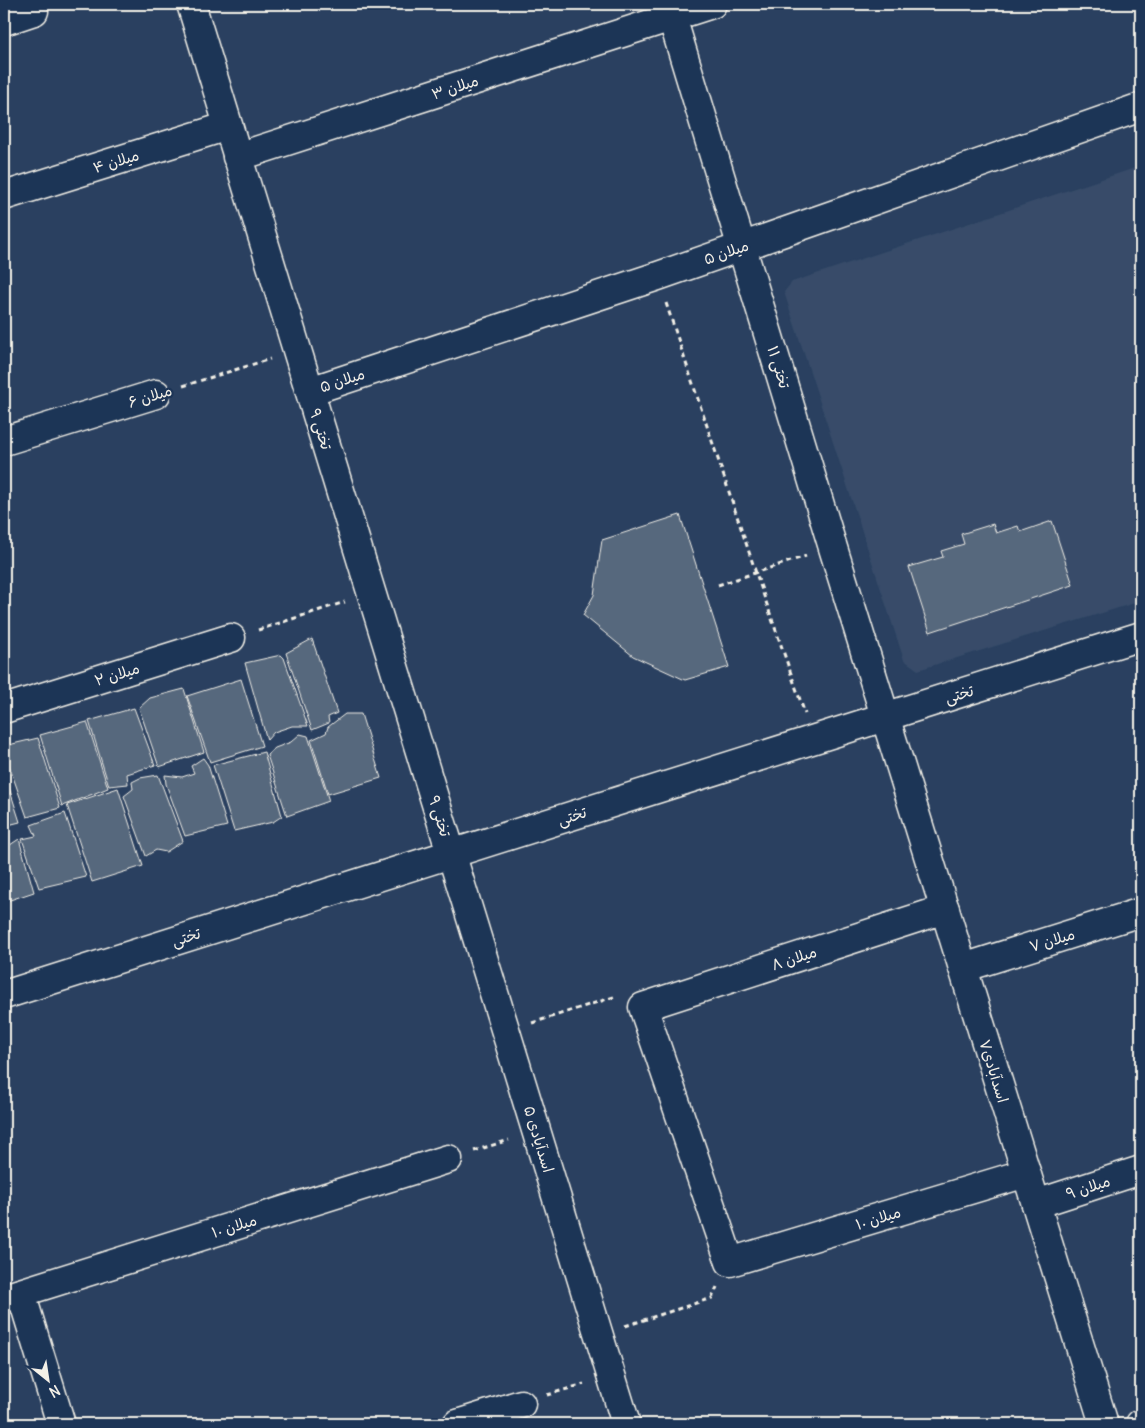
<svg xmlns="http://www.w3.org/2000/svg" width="1145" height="1428" font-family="Delius,'Playpen Sans Arabic',sans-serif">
<rect width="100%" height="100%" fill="#2a4060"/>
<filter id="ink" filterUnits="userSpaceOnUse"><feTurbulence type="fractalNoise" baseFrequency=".02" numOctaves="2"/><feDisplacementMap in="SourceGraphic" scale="10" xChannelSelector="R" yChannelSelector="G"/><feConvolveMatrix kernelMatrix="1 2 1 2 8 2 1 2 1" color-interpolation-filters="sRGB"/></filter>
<g filter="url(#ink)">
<path fill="#374c69" d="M1141,166V601L918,670L904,660L784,292L792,282Z"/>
<g fill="#56677d" stroke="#f4f1e8">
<path d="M680,515L729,667L685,680L633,656L583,615L594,595L602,540Z"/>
<path d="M1052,521L1073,585L930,632L909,567L943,557L941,551L964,544L961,534L993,524L996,533L1018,526L1020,532Z"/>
<path d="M312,639L337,713L328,717L329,723L312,730L286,653Z"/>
<path d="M281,655L284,658L308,726H292L274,732L267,740L245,663Z"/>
<path d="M241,679L262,746L210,762L187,696Z"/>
<path d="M184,689L204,752L159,767L139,708L150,698Z"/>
<path d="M134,708L155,765L127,774L128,784L109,786L89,721Z"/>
<path d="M345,714H361L381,778L328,794L311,740L326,733L328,727Z"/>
<path d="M87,722L108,788L62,806L40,735Z"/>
<path d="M300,734L308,736L329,801L287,816L267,755L275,748L291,742Z"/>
<path d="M38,738L60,808L27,817L4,751V746Z"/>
<path d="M264,752L282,816L273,822L234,831L213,765Z"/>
<path d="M203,758L208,765L227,826L185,836L166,784L165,775L182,777L194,773L191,766Z"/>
<path d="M4,772L20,822L4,826Z"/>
<path d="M158,775L183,841L166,852L156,850L146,856L124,796L133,789L132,782L140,778Z"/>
<path d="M118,788L143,866L92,882L67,805Z"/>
<path d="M65,813L86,877L39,888L22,839L36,836L31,825Z"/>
<path d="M19,839L34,892L4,902V849Z"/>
</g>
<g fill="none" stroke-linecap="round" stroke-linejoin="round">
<defs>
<g id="minor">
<path d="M668,4L833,548L1104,1424"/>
<path d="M4,21L34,11"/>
<path d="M237,157L712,4"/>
<path d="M4,196L228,126"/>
<path d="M310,391L658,276L1141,107"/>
<path d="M4,441L156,394"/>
<path d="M4,709L231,638"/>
<path d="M945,909L643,1007L730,1262L1026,1173"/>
<path d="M963,968L1141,912"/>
<path d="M4,995L1141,636"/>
<path d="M1036,1204L1141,1170"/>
<path d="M21,1293L61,1424"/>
<path d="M4,1298L448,1159"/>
<path d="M457,1424L521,1404"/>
<path d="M1140,1424H1141"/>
</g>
<path id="tertiary" d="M191,4L626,1424"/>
</defs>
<use href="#minor" stroke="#f4f1e8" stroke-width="31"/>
<use href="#tertiary" stroke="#f4f1e8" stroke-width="31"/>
<g stroke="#f4f1e8" stroke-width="3" stroke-dasharray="5 4" stroke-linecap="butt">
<path d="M666,303L756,573L805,714"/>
<path d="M183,386L270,359"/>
<path d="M718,585L806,556"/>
<path d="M258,630L345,602"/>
<path d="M532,1023L617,996"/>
<path d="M474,1151L509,1140"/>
<path d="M625,1326L712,1298L717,1287"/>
<path d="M547,1395L584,1384"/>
</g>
<use href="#minor" stroke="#1d3557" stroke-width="28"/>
<use href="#tertiary" stroke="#1d3557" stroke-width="28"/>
</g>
</g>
<g text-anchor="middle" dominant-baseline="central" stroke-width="4.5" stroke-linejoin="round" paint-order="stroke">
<g font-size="15" fill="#f4f1e8" stroke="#1d3557">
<text transform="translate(455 87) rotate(-18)">میلان ۳</text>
<text transform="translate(116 161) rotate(-17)">میلان ۴</text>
<text transform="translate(726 252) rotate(-19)">میلان ۵</text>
<text transform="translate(779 367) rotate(73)">تختی ۱۱</text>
<text transform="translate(342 380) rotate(-18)">میلان ۵</text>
<text transform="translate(150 396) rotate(-17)">میلان ۶</text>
<text transform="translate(321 429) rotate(73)">تختی ۹</text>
<text transform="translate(117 674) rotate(-17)">میلان ۲</text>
<text transform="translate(959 694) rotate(-17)">تختی</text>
<text transform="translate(440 816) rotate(73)">تختی ۹</text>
<text transform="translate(572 816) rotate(-18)">تختی</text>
<text transform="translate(186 937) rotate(-18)">تختی</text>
<text transform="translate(1052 940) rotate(-17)">میلان ۷</text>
<text transform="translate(794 958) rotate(-18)">میلان ۸</text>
<text transform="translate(994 1071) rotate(73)">اسدآبادی۷</text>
<text transform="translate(539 1139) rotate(73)">اسدآیادی ۵</text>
<text transform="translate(1088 1187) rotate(-18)">میلان ۹</text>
<text transform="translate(878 1218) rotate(-17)">میلان ۱۰</text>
<text transform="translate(234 1226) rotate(-17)">میلان ۱۰</text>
</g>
</g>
<rect width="1145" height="1428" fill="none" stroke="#1d3557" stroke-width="20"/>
<rect x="10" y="10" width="1125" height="1408" fill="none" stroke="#f4f1e8" stroke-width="2" filter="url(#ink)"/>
<g transform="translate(48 1380) rotate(150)" stroke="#1d3557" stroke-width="4" paint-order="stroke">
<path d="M0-4L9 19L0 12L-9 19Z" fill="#f4f1e8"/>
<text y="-8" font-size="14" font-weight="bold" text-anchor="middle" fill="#f4f1e8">N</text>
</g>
</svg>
